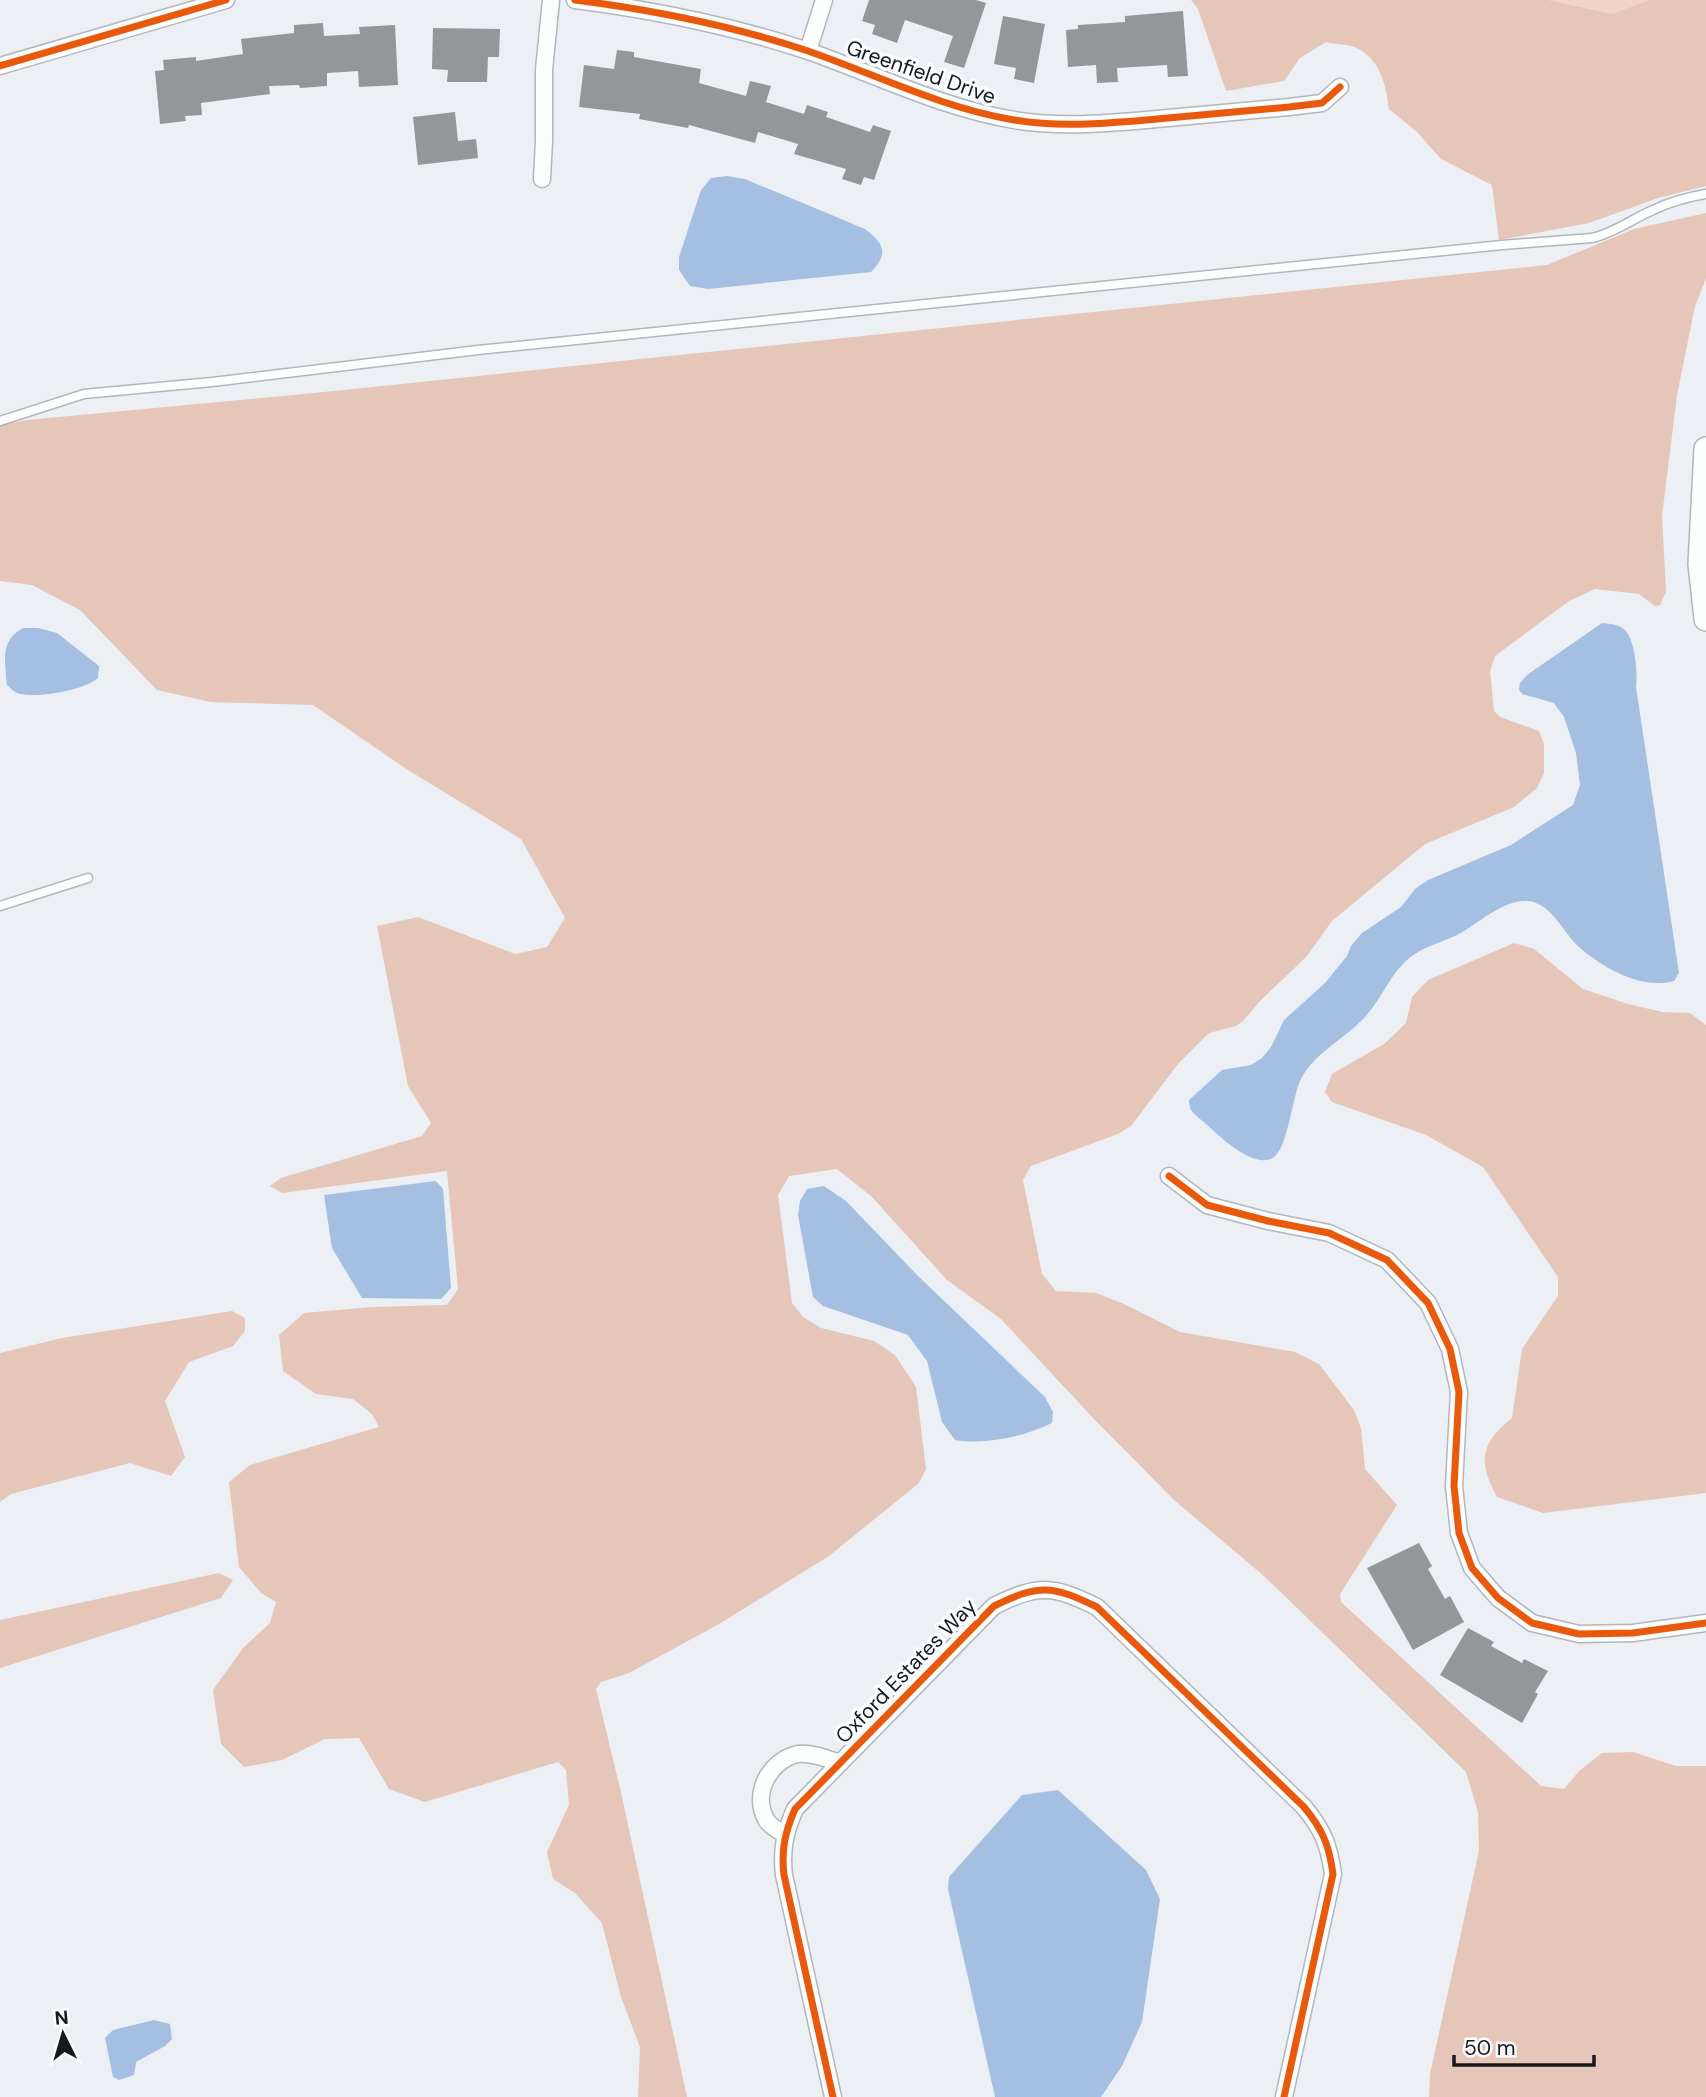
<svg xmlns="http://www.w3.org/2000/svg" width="1706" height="2097" font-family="'DM Sans',sans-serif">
<rect width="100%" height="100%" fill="#eceff4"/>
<path fill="#f0d4c7" d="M1549,0H1649L1612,14Z"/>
<g fill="#e5c6b8">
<path d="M1191,0H1549L1612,14L1649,0H1706V186L1658,198L1589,223L1499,240L1492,185L1441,159L1417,132L1389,109C1386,85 1380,57 1354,47C1346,44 1334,44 1326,42L1300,58L1284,81L1226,91L1198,9Z"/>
<path d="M1706,213V279L1695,306L1677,395L1662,516L1666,592L1660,605L1655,606L1639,594L1595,589L1569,601L1495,656L1490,671L1494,711L1500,717L1539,731L1544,744V773L1537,788L1514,807L1425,844L1332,921L1307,956L1261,1000L1243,1021L1236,1026L1209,1033L1178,1064L1131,1126L1118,1134L1031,1166L1023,1180L1042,1274L1056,1291L1096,1293L1124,1304L1180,1332L1295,1352L1319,1364L1354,1410L1361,1428L1365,1469L1397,1505L1340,1594L1341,1602L1541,1786L1564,1789L1579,1771L1602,1753L1633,1752L1676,1766H1706V2097H1429L1430,2074L1479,1851L1478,1812L1466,1772L1264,1576L1174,1500L1094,1419L1001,1319L947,1280L872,1197L837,1169L789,1176L778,1195L792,1303L803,1317L821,1328L874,1341L895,1355L916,1387L926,1469L919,1483L829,1556L719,1624L629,1673L601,1682L596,1689L620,1788L687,2097H638L640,2047L621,1997L602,1923L575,1893L553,1879L547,1852L569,1805L566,1770L558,1762L425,1802L389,1789L359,1738L325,1739L282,1760L244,1767L221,1744L213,1690L243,1648L270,1623L276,1602L261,1593L239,1567L229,1482L250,1465L379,1427L372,1414L353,1399L316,1394L283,1371L279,1335L304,1313L372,1307L447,1305L458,1289L447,1171L282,1193L270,1186L281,1178L422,1136L431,1123L408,1086L377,926L418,917L515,954L547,947L565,918L521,839L408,770L313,705L211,702L157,690L80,610L32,585L0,581V425L27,420L314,393L1547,265L1634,229Z"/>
<path d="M1514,943L1534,949L1583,989L1628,1004L1662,1012L1690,1013L1706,1025V1493L1543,1513L1497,1497C1478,1462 1480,1443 1512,1418L1522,1349L1558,1296V1277L1483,1167L1426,1135L1332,1102L1325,1092L1332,1074L1384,1044L1406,1023L1412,997L1428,980Z"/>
<path d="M232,1311L245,1318V1331L233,1346L189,1362L165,1401L185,1457L171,1476L130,1463L11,1494L0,1502V1353L62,1338Z"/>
<path d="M219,1573L233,1580L221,1598L0,1668V1620Z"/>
</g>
<g fill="#a5bfe2">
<path d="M727,176L745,179L865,229C884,243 889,254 871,272L708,289L690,286L679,270V257L701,190L711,178Z"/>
<path d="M1602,623C1610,624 1619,624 1625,630C1635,640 1638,673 1636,687L1679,973L1674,981C1642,990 1602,968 1578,946C1563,932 1552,904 1528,901C1503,899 1478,924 1457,935C1444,941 1430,945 1418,952C1392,967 1385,995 1365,1017C1346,1038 1314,1053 1301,1079C1292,1097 1288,1147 1274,1157C1255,1171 1219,1136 1206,1124C1202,1120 1194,1115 1191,1110C1190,1109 1189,1101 1189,1100L1222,1070L1251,1065L1262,1058L1271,1047L1284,1020L1325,983L1347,956L1351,946L1362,933L1401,907L1415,889L1428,880L1511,845L1573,805L1580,785L1576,753L1564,717L1554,703L1522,694L1519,690L1520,683L1527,675Z"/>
<path d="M23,628H38L57,633L99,666L98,678C85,690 39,698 21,694C15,693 11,689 7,685C5,658 0,641 23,628Z"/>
<path d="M436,1181L443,1189L451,1288L441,1299L362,1298L332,1248L324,1195Z"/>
<path d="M824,1186L846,1201L919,1277L1045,1397L1053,1412L1052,1423C1023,1437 987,1445 955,1440L942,1422L927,1361L908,1335L823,1306L813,1297L798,1215L800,1201L807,1189Z"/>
<path d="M1058,1790L1146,1870L1160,1899L1142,2022L1122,2066L1101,2097H995L948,1889L949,1877L1022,1795Z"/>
<path d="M154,2020L170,2024L172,2039L165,2046L136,2062L134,2075L119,2080L113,2077L105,2038L113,2030Z"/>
</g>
<g fill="#94969a">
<path d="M869,0H976L986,3L964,68L944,62L953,36L905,20L897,43L872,34L875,25L862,21Z"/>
<path d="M1183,11L1188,76L1168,77L1167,65L1117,68L1118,82L1097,83L1096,65L1068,67L1066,30L1078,29V25L1125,22V16Z"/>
<path d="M1003,16L1045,24L1034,83L1014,79L1016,68L994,64Z"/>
<path d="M323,23L324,36L360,34L359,27L395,25L398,85L359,87L358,71L327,73V86L300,88L299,85L269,86L270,94L201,103L202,115L185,116L186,121L160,124L155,71L164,70L163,60L196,57V61L243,54L241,39L294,33V25Z"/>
<path d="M433,28L500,29L499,57H488L487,82H447L448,70L432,69Z"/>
<path d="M617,50L634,52V57L701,69L699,83L746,96L750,81L771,86L766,102L804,114L807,105L828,112L826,117L870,132L873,125L891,131L874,180L864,177L861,185L842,179L846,169L794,154L798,144L758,132L755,143L689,125L688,128L639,119L640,114L579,107L584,65L614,69Z"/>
<path d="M455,112L458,141L476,139L478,158L418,165L413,117Z"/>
<path d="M1419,1543L1432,1566L1428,1569L1445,1599L1450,1596L1464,1622L1413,1650L1367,1568Z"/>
<path d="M1468,1628L1494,1642L1491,1646L1522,1663L1524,1659L1548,1671L1535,1692L1538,1694L1522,1723L1440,1675Z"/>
</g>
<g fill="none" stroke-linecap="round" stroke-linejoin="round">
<defs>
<g id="lane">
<path d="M0,421L84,394L212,382L478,350L1502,245L1592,238C1614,233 1632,219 1653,210C1670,202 1688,197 1706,194"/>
<path d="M0,906L88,878"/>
</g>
<g id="street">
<path d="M575,0C654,10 733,26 808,51C877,75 942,108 1014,120C1062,128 1109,123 1157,119C1201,115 1245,111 1289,107L1322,103L1340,87"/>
<path d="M808,51L824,0"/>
<path d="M0,66L226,0"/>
<path d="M542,179L544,141V70L551,0"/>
<path d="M1169,1176L1207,1205L1268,1221L1329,1233L1387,1260L1428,1303L1450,1349L1459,1392L1454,1486L1459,1533L1472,1568L1498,1598L1532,1623L1579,1634L1633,1633L1706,1623"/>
<path d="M784,1834C779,1831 771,1827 767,1821C751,1795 769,1760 798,1754C811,1752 828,1759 840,1763"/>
<path d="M833,2097L784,1875C781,1850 785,1832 795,1809L994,1606C1039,1584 1052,1585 1097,1607L1304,1807C1323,1830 1329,1845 1333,1874L1284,2097"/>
</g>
<path id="secondary" d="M1706,449L1700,564L1706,619"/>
</defs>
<use href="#lane" stroke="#b3b6ba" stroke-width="11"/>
<use href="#street" stroke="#b3b6ba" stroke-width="19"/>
<use href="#secondary" stroke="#b3b6ba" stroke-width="26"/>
<use href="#lane" stroke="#fcfdfd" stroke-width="8"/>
<use href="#street" stroke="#fcfdfd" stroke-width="16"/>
<use href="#secondary" stroke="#fcfdfd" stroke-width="23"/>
<defs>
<g id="cycleway">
<path d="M575,0C654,10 733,26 808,51C877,75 942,108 1014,120C1062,128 1109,123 1157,119C1201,115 1245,111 1289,107L1322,103L1340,87"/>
<path d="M0,66L226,0"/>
<path d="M1169,1176L1207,1205L1268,1221L1329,1233L1387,1260L1428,1303L1450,1349L1459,1392L1454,1486L1459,1533L1472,1568L1498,1598L1532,1623L1579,1634L1633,1633L1706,1623"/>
<path d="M833,2097L784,1875C781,1850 785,1832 795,1809L994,1606C1039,1584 1052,1585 1097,1607L1304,1807C1323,1830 1329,1845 1333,1874L1284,2097"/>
</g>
</defs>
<use href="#cycleway" stroke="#f9fbff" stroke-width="11"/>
<use href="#cycleway" stroke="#e8590c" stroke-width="7"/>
</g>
<g text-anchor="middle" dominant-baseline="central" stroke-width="7" stroke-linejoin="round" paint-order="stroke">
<g font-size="21" fill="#17191c" stroke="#f9fbff">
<text transform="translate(921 72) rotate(19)">Greenfield Drive</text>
<text transform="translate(906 1671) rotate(-46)">Oxford Estates Way</text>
</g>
</g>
<g transform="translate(63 2034) rotate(355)" stroke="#f9fbff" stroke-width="5" paint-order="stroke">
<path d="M0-5L12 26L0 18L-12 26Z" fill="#17191c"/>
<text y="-10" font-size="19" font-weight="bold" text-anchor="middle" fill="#17191c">N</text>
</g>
<path d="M1454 2055v10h140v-10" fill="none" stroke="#17191c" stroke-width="3.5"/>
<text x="1464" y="2055" font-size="21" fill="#17191c" stroke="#f9fbff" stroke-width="5" paint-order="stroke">50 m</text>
</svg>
